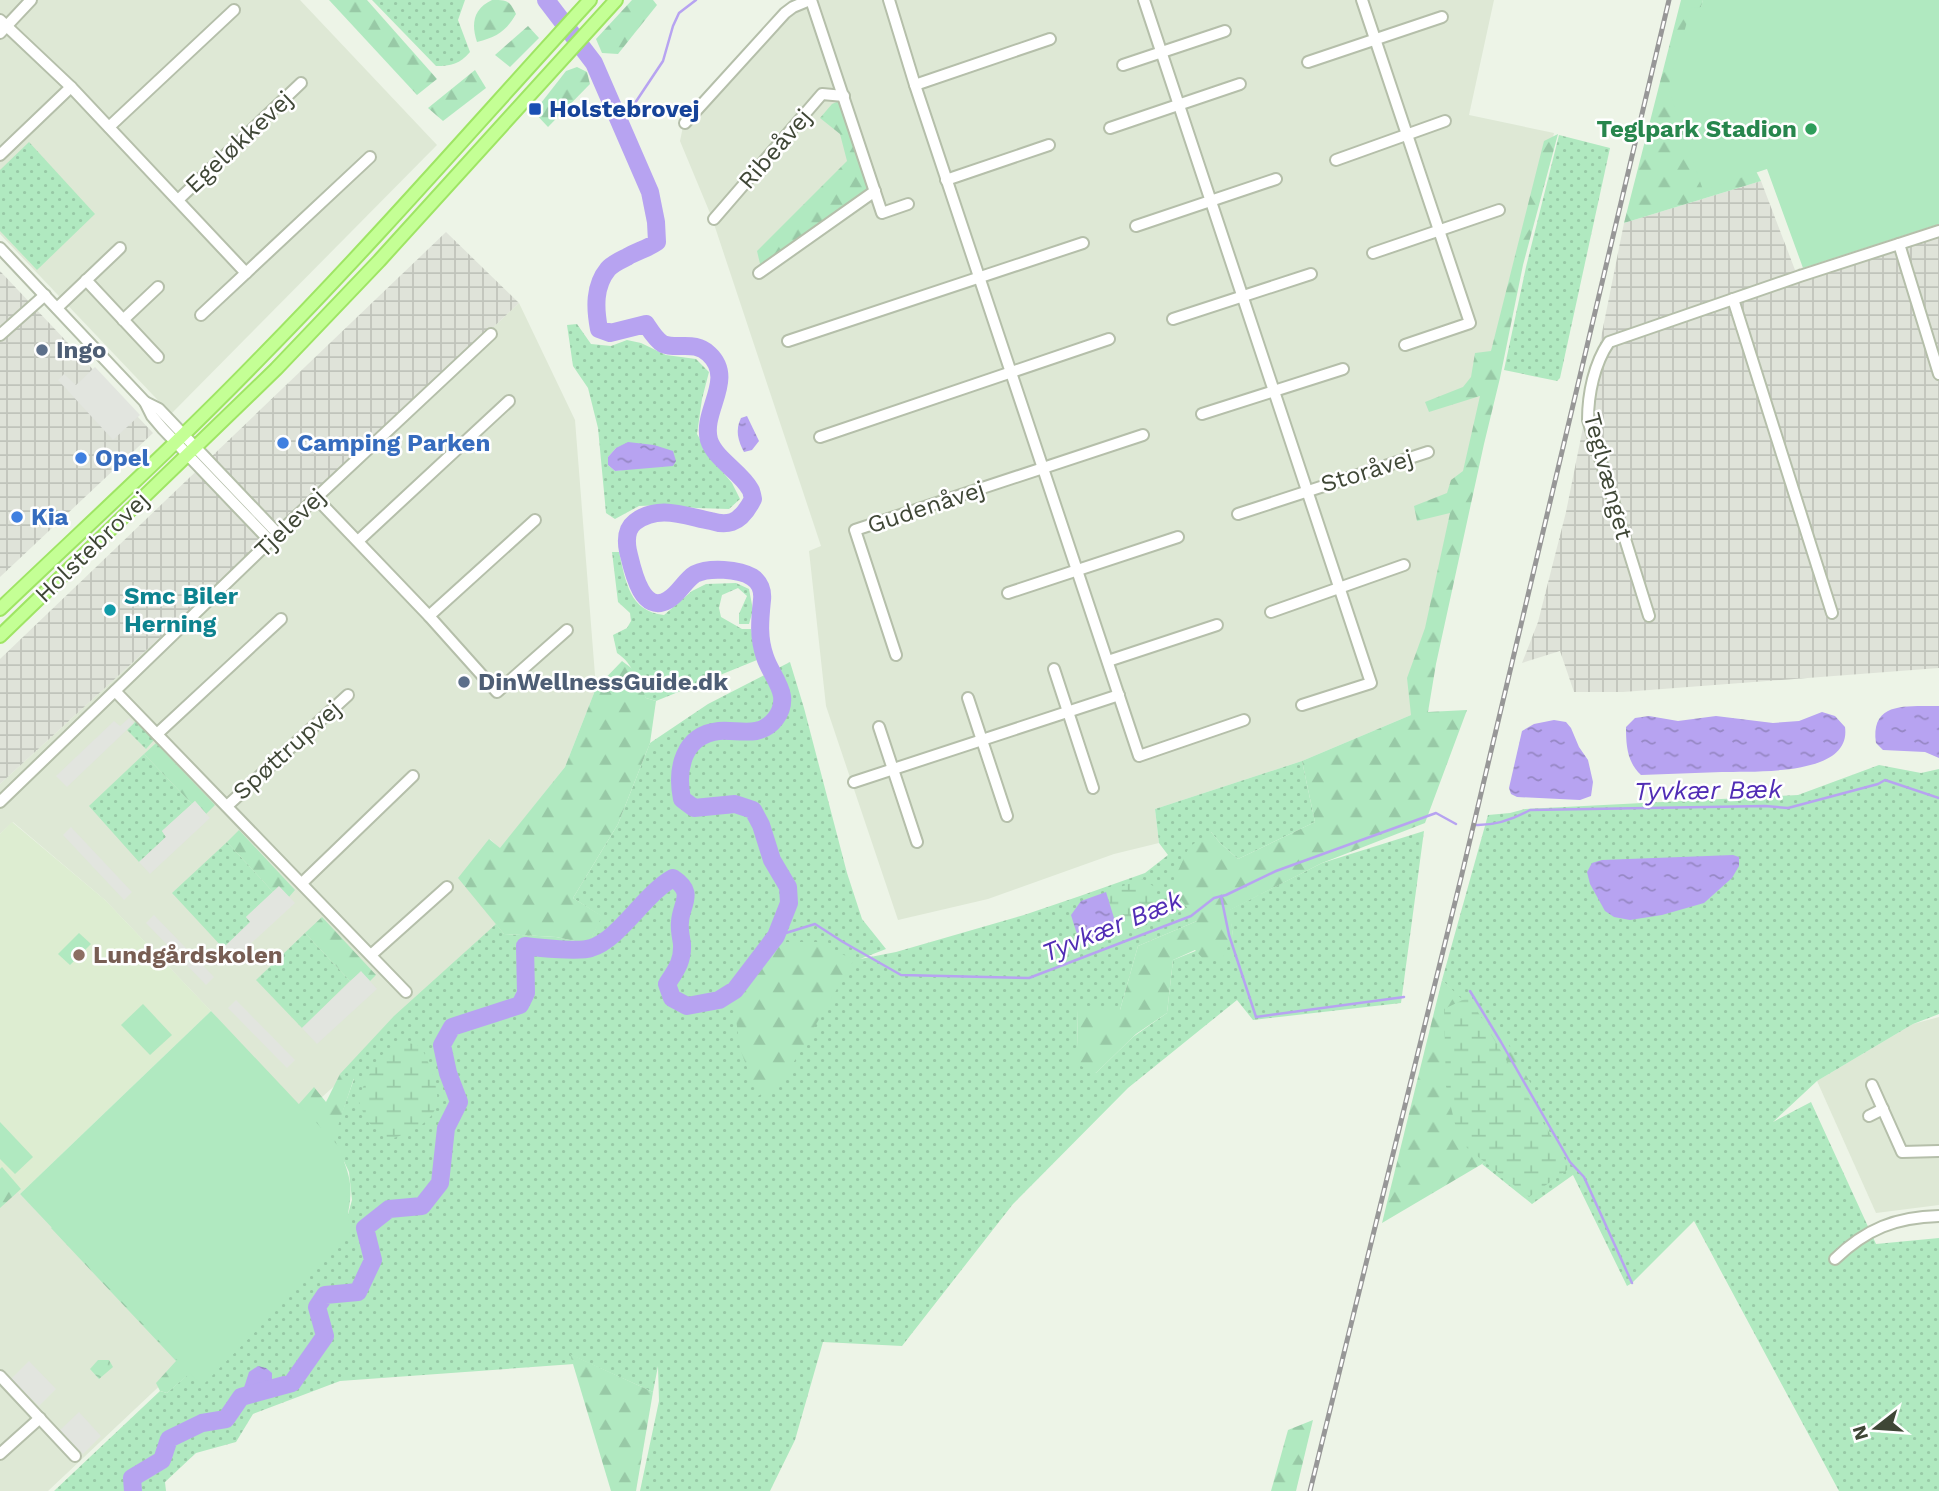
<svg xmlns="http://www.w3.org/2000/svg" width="1939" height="1491" font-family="'Work Sans',sans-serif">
<defs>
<pattern id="industrial-grid" width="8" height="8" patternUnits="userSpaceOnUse" patternTransform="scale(1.75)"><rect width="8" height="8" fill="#dfe3d9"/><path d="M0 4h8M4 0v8" fill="none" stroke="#c0c4bb"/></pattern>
<pattern id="grass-dots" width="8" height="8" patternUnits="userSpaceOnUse" patternTransform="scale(1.75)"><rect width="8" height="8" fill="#b0e9c0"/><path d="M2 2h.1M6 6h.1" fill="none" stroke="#98c9a6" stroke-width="1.8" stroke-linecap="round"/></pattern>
<pattern id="forest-firs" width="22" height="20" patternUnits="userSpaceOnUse" patternTransform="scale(1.75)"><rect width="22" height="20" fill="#b0e9c0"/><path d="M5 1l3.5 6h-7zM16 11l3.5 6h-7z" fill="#98c9a6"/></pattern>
<pattern id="wetland-marsh" width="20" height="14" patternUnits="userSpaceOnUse" patternTransform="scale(1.75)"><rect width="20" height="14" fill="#b0e9c0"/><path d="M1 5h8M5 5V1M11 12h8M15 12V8" fill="none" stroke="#98c9a6"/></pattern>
<pattern id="park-crowns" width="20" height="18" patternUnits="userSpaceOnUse" patternTransform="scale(1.75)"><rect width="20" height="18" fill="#b0e9c0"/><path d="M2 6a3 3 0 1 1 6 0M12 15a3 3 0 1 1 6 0" fill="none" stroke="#98c9a6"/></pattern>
<pattern id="water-ripples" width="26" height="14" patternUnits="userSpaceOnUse" patternTransform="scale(1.75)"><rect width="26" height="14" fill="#b7a3f1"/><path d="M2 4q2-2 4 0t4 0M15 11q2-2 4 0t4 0" fill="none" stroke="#9687c4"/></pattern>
</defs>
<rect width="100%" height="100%" fill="#edf4e7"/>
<g fill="#dee8d5">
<path d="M0,0H300L437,145L171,414L0,234Z"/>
<path d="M797,0H1494L1469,115L1554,133L1411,715L1302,761L1155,809L1159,843L1114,854L988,899L898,920L826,706L809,551L821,546L712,218L680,141L686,112L783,7Z"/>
<path d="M519,303L575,420L596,688L565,767L500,849L490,839L504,934L302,1115L211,1011L105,900L13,822L0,834V784L282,526Z"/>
<path d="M1939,1017V1205L1876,1213L1817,1081L1913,1024Z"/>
<path d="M0,1171L20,1194L187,1360L48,1491H0Z"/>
</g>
<g fill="url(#industrial-grid)">
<path d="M1761,181L1795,270L1939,224V668L1623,692H1574L1560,651L1522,663L1538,622L1566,512L1624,223Z"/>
<path d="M446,232L519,303L282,526L0,784V659Z"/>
<path d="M0,271L153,433L0,577Z"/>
</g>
<path fill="#ddedd1" d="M12,822L105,900L211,1011L20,1194L0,1171V834Z"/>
<g fill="url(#grass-dots)" fill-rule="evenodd">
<path d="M372,0H465L458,20L470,52C460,64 451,66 436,66Z"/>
<path d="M1559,135L1610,148L1560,378L1557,381L1504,370L1526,267Z"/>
<path d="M29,142L95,214L37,270L0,231V170Z"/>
<path d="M577,324L591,344L611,346L627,340L641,343L666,355L696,359L709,372L702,399L697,434L711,458L732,483L740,499L729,509L696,508L666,505L639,506L615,519L606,513L598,428L588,388L573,366L567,325ZM616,448L638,468L615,471L608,465V457Z"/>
<path d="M612,552H619C626,582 629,611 664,615L692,591L706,584L736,583L749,589L753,610L749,624H739V614L747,596L738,588L722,595L719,608L721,617L742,629H751L757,660L656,701L646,698C636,681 634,664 617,653L613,635L627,628L631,621L630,613L618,602Z"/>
<path d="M790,662L804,708L847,873L862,919L886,949L860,959L896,952L1024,915L1080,896L1145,873L1168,855L1159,843L1155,809L1302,761L1315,822L1238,859L1220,843L1211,832L1197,921L1138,946L1120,1010H1077L1078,1048L1096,1073L1133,1037L1167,1013L1173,960L1233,936L1229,910L1322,863L1424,831L1401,1003L1253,1020L1237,1000L1128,1088L1013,1204L902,1346L823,1342L795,1440L770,1491H640L659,1401L658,1366L653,1392L571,1355L574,1364L340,1381L253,1414L236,1442L196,1453L165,1482L166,1491H54L160,1391L167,1393L341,1240L352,1200L349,1172L333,1138L354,1079L340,1074L394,1016L496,924L504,934L556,937L589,944L601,916L573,898L618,824L650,743L708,704Z"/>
<path d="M136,721L154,740L146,749L127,730Z"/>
<path d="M144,754L192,804L162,831L166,837L139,862L89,806Z"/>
<path d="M1879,765L1921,773L1939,769V1014L1913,1024L1817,1081L1773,1122L1811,1102L1876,1244L1939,1238V1491H1839L1694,1221L1632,1283L1627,1286L1573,1175L1532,1204L1482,1164L1514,1140L1464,1003L1442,980L1488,815L1510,813L1525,809L1798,795Z"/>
<path d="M227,842L273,892L246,917L251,922L223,948L172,893Z"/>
<path d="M305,933L350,981L302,1028L256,980Z"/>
</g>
<g fill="url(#forest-firs)">
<path d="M329,0H367L437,79L417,95Z"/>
<path d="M492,0C507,0 509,0 516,14C506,31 497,37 477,42C471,24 473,9 492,0Z"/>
<path d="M632,0H653L657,5L618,54L602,53L596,39Z"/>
<path d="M1681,0H1703L1701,8L1753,165L1761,181L1624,223Z"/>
<path d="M528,26L539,38L510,67L495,55Z"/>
<path d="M577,67L587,72L590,84L548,127L534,112L566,71Z"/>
<path d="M475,70L486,88L443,121L428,108Z"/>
<path d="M841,100L872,191L761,268L757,251L847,161L840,134L820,118L832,104Z"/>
<path d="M1558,134L1523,265L1500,378L1484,444L1436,664L1428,712L1467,710L1425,823L1322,863L1230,910L1233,936L1223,957L1206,962L1195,950L1173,960L1167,1013L1136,1034L1096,1073L1066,1059L1078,1048L1077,1010H1120L1138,946L1197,921L1171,886L1189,847L1211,832L1220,843L1238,859L1315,822L1302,761L1411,715L1407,678L1425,628L1450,513L1417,521L1414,506L1447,493L1451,480L1463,471L1480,396L1429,412L1425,402L1463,387L1471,377L1475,353L1491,351L1544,141Z"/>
<path d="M622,661L634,670L646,698L656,701L650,743L618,824L573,898L602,916L589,944L556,937L504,934L458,878L489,839L500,848L565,767L596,688Z"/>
<path d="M156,743L215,805L206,814L195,801L192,804L144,754Z"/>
<path d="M239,830L295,890L289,897L279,887L273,892L227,842Z"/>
<path d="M322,917L376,975L370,981L361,972L350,981L305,933Z"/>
<path d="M782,942H818L854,960L782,1082L758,1096L740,1049L734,1004Z"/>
<path d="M1442,980L1507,1042L1539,1098L1514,1140L1482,1164L1382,1223Z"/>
<path d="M340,1074L354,1078L334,1138C350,1175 356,1185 345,1226L298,1105L314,1087L326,1102Z"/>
<path d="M2,1167L21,1189L0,1208V1169Z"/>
<path d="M61,1219L197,1380L188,1375L167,1393L160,1391L156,1383L176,1361L51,1228Z"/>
<path d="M570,1354L653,1392L636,1491H611Z"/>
<path d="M1313,1420L1296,1491H1271L1288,1430Z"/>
</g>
<g fill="url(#wetland-marsh)">
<path d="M1143,879L1153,886L1161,914L1153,923L1119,934L1106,892Z"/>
<path d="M1469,997L1570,1168L1529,1197L1467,1148L1455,1124L1446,1086L1444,1009Z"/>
<path d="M401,1041L421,1046C444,1097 450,1120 388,1140L366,1120L358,1099L367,1078L382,1055Z"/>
</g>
<path fill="url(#park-crowns)" d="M98,1360H109L113,1367L99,1379L90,1369Z"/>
<g fill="#b0e9c0">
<path d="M1703,0H1939V224L1803,268L1767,169L1703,190L1668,88L1691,8L1701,7Z"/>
<path d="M79,933L91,944L70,965L58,954Z"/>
<path d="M143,1004L172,1035L150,1055L121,1025Z"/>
<path d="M211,1011L343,1151L350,1235L202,1386L20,1194Z"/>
<path d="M0,1122L33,1157L15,1174L0,1159Z"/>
</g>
<g fill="#e2e5df">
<path d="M95,367L140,415L113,440L58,380L64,374L76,385Z"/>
<path d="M129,718L134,723L67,787L56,776L114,721L120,726Z"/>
<path d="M195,801L210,818L150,874L139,862L166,837L162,831Z"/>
<path d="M71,827L132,892L124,900L63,835Z"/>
<path d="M279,886L295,903L234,959L223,948L250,922L246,917Z"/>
<path d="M154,915L214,977L206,985L146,923Z"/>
<path d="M361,971L377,989L317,1044L302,1028Z"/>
<path d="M236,1000L295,1060L287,1068L228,1008Z"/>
<path d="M29,1361L56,1389L39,1406L11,1379Z"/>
<path d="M79,1412L101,1436L83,1454L60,1430Z"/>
</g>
<g fill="url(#water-ripples)">
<path d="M747,416L759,441L752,450L744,452C738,441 735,430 741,418Z"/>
<path d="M628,442L654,445L673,451L676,461L673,466L615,471L608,465V457L616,448Z"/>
<path d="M1939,706V758L1925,752L1883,750L1876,743C1870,700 1909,707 1939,706Z"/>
<path d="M1822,712L1835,716L1845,727C1852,777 1753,771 1722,772C1695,773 1668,774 1641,775C1627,762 1626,745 1626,727L1635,718L1649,716L1678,721L1716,716L1773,723L1799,721Z"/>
<path d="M1554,720L1566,722L1571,728L1579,747L1588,760L1593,782L1591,796L1580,800L1517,797L1511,794L1509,788L1522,731L1534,724Z"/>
<path d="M1733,855L1739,857V866L1732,878L1704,903L1662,915L1630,920L1614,917L1605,911L1590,884L1587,872L1592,863L1602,860Z"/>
<path d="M1106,892L1119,934L1088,943L1077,934L1071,915L1081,901Z"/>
<path d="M258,1366L266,1368L272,1373V1389L241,1397L249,1372Z"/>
</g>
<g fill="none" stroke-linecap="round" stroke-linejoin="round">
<g stroke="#b7a3f1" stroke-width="2.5">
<path d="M621,124L663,61L673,26L679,13L696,0"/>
<path d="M1474,825C1494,826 1512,820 1530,810L1765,806L1788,808L1878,784L1885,780L1939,798"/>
<path d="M1221,896L1229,935L1256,1017L1404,997"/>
<path d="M776,936L815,924L843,942L901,975L1029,978L1191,916L1214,898L1226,895L1276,871L1436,813L1456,824"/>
<path d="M1470,991L1501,1042L1570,1162L1584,1177L1632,1283"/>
</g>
<path stroke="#b7a3f1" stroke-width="18" d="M133,1491L132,1478L162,1460L169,1439L202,1423L226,1419L241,1397L292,1383L325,1336L317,1307L325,1295L358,1292L373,1260L365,1228L389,1209L422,1206L440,1183L446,1128L459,1102L448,1073L442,1045L452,1027L520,1005L526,993L525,946C539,948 580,952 591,948C620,939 644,894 673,878C696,893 681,903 680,922C679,929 681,937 682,944C683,961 676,970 667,984L672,998L687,1006L719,1000L735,990L776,936L789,903L788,887L772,860L761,825L753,810L735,804L694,808L682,799C676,769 683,735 719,731C731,730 744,733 756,731C772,728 784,712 782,696C780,683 769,670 765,657C758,637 760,620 762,600C763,591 760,582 752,577C739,569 709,567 695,574C685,580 679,594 668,600C641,616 632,567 628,551C626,541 626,529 635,522C658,504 685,516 711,521C717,523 726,524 732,522C741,519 749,507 753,499C753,499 751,489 750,489C741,472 715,459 709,440C701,411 736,379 709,354C695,340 677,350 663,344C656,340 650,330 646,324L610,333L599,329C595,308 594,286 608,269C612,264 621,260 627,257C637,251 647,249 657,242L656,222L650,192L594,63L546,0"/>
<defs>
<g id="minor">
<path d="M811,0L882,213L908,204"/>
<path d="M889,0L915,85L1139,756L1244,720"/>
<path d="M1144,0L1371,683L1302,705"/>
<path d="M1362,0L1470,323L1405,345"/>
<path d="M0,20L71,87L246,273"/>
<path d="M0,33L31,0"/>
<path d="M1308,62L1442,17"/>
<path d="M1123,65L1225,31"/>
<path d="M915,85L1050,39"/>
<path d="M685,123L785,13L793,7L810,0"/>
<path d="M109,127L234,10"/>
<path d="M1110,128L1240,84"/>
<path d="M0,155L71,87"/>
<path d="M1336,160L1445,121"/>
<path d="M946,180L1049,145"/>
<path d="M178,200L301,83"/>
<path d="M714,219L822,94L844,96"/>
<path d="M1136,226L1276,179"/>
<path d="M1899,244L1939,374"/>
<path d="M0,248L145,402L152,416L163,429L270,541"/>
<path d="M1373,253L1499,210"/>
<path d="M759,273L875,191"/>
<path d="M86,280L158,357"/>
<path d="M1733,299L1832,613"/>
<path d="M57,308L120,248"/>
<path d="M201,315L370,157"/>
<path d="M1173,319L1311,274"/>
<path d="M123,320L158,287"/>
<path d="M0,335L45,295"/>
<path d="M788,341L1083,243"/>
<path d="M145,402L159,409L278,534"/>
<path d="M1202,414L1343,369"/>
<path d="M820,437L1109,339"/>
<path d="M316,498L429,616L497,692L567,630"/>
<path d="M1238,514L1428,452"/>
<path d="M358,541L509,401"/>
<path d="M1008,593L1178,537"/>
<path d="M1271,612L1404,565"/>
<path d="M429,616L535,520"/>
<path d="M1649,616L1588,420C1588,394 1594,364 1609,342L1800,276L1939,231"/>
<path d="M896,655L855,530L1143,435"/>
<path d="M1108,661L1217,625"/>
<path d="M1054,669L1093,788"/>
<path d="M115,691L406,992"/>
<path d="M968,698L1007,816"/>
<path d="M879,727L917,842"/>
<path d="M157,734L281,619"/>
<path d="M854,782L1119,695"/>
<path d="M0,802L270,541L491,334"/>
<path d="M227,806L348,695"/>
<path d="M302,883L413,776"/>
<path d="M371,955L447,887"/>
<path d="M1872,1085L1902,1152L1939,1151"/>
<path d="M1869,1116L1883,1109"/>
<path d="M1835,1259C1866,1229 1896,1217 1939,1216"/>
<path d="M0,1376L75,1456"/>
<path d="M0,1454L40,1418"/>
</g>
<g id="major">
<path d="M0,609C88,525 178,443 263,355C376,240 481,119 590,0"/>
<path d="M0,636L276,369L379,261L616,0"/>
</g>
</defs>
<use href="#minor" stroke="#b5bfaa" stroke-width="14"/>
<use href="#major" stroke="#9fe564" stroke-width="16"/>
<use href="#minor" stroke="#fff" stroke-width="10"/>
<use href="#major" stroke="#c4ff95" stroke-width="12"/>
<defs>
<path id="rail" d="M1310,1491L1461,878L1669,0"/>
</defs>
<use href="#rail" stroke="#979797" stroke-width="5"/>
<use href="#rail" stroke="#fff" stroke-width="2.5" stroke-dasharray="8" stroke-linecap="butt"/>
</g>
<rect fill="#1a4fb4" stroke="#fff" stroke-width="2.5" x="528" y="102" width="14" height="14" rx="3.5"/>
<circle fill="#2e9e5b" stroke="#fff" stroke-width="2.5" cx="1811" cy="129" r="7"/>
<g fill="#5c6f8a" stroke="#fff" stroke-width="2.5">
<circle cx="42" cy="350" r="7"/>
<circle cx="464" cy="682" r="7"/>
</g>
<g fill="#3f7fe0" stroke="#fff" stroke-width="2.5">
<circle cx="283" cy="443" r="7"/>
<circle cx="81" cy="458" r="7"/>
<circle cx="17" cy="517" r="7"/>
</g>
<circle fill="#0f9aa8" stroke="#fff" stroke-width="2.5" cx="110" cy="610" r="7"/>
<circle fill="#8d6e63" stroke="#fff" stroke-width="2.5" cx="79" cy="955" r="7"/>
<g text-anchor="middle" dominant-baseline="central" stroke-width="5" stroke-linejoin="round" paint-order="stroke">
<g font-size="24" font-weight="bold" fill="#164399" stroke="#fff" text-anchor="start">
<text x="549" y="109">Holstebrovej</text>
</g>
<g font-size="24" font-weight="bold" fill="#27864d" stroke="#fff" text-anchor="end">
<text x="1797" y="129">Teglpark Stadion</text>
</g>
<g font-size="24" fill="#3f4736" stroke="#fff">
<text transform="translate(239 142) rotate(-43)">Egeløkkevej</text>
<text transform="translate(775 149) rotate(-49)">Ribeåvej</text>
<text transform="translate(1367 471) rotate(-17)">Storåvej</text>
<text transform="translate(1608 476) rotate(75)">Teglvænget</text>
<text transform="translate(926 507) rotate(-18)">Gudenåvej</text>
<text transform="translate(290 523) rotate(-44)">Tjelevej</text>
<text transform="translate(92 547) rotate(-44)">Holstebrovej</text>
<text transform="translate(287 750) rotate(-42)">Spøttrupvej</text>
</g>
<g font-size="24" font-weight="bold" fill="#4e5e75" stroke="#fff" text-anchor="start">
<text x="56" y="350">Ingo</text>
<text x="478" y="682">DinWellnessGuide.dk</text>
</g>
<g font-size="24" font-weight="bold" fill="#366cbe" stroke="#fff" text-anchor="start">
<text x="297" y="443">Camping Parken</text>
<text x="95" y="458">Opel</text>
<text x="31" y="517">Kia</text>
</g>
<g font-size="24" font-weight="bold" fill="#0d838f" stroke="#fff" text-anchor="start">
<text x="124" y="596">Smc Biler<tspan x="124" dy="28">Herning</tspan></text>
</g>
<g font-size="24" font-weight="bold" fill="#785e54" stroke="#fff" text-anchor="start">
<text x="93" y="955">Lundgårdskolen</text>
</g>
<g font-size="26" font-style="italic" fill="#512db5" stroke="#fff">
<text transform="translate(1708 790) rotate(-1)">Tyvkær Bæk</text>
<text transform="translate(1112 926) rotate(-22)">Tyvkær Bæk</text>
</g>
</g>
<g transform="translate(1876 1428) rotate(253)" stroke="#ffffff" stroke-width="5" paint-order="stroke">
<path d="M0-5L12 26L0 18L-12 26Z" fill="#3f4736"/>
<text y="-10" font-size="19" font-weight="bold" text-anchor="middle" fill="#3f4736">N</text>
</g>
</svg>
